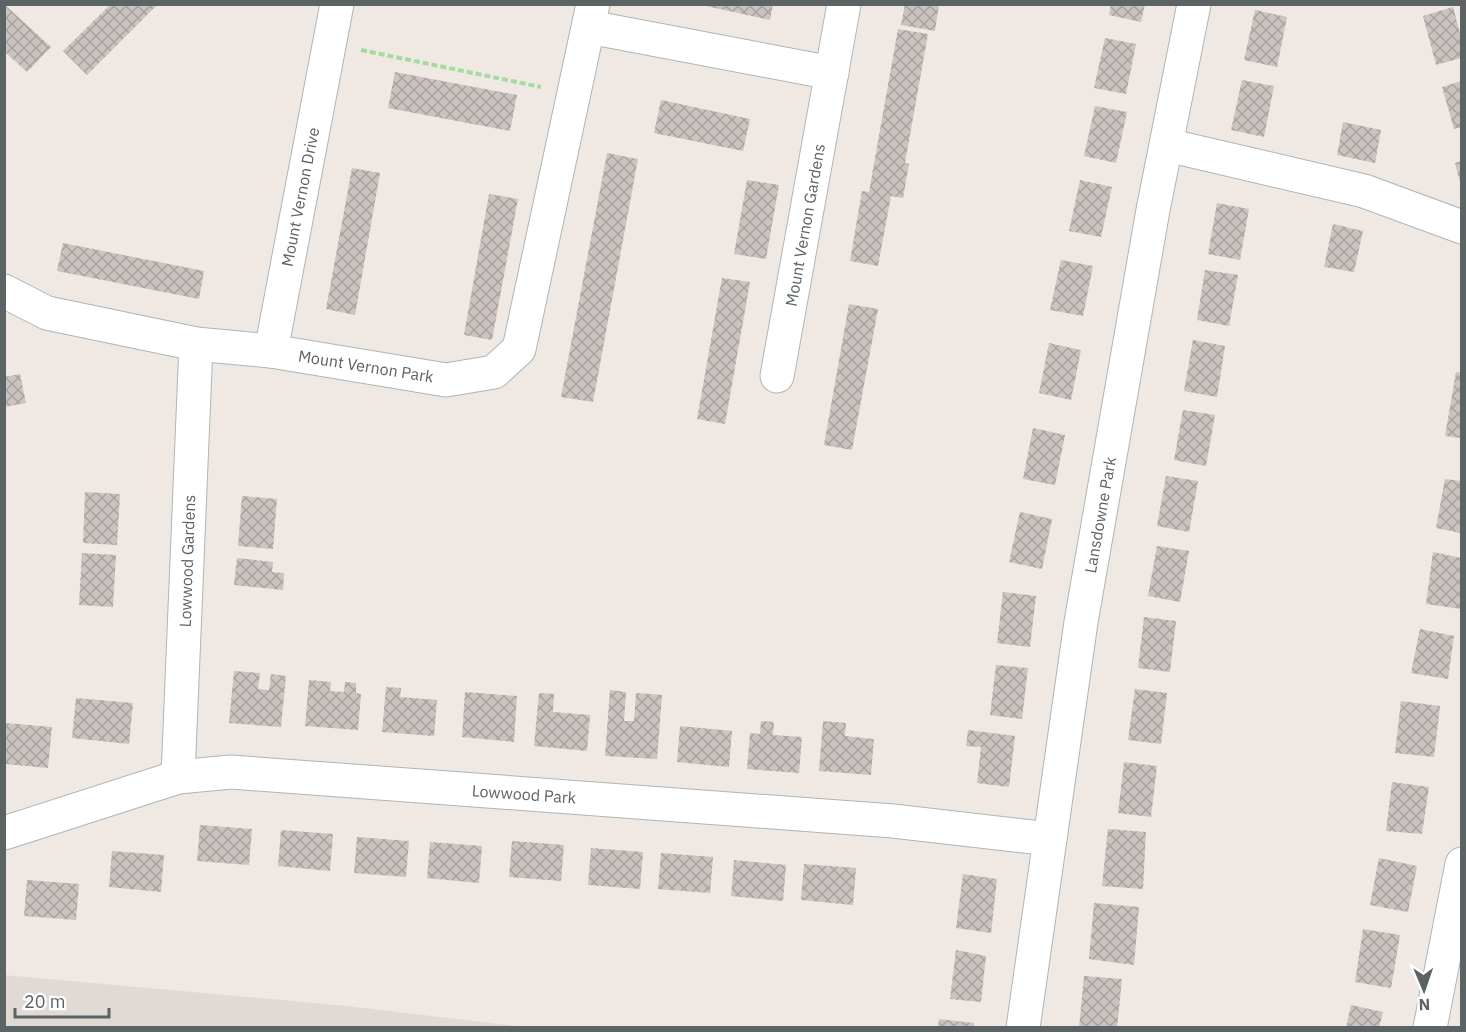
<svg xmlns="http://www.w3.org/2000/svg" width="1466" height="1032" font-family="'IBM Plex Sans',sans-serif">
<defs>
<pattern id="building-cross-hatch" width="8" height="8" patternUnits="userSpaceOnUse" patternTransform="scale(1.5)"><rect width="8" height="8" fill="#cac3c0"/><path d="M0 0l8 8M0 8l8-8" fill="none" stroke="#a7a2a0"/></pattern>
</defs>
<rect width="100%" height="100%" fill="#efe8e3"/>
<path fill="#e1d9d4" d="M4,975L347,1006L524,1027H5Z"/>
<g fill="url(#building-cross-hatch)">
<path d="M4,4L51,47L27,72L4,51Z"/>
<path d="M111,4H158L87,75L63,51Z"/>
<path d="M697,4H773L770,20Z"/>
<path d="M905,4H939L935,31L901,25Z"/>
<path d="M1111,4H1145L1141,22L1109,15Z"/>
<path d="M1453,7L1461,37V58L1436,65L1423,16Z"/>
<path d="M1255,10L1287,17L1277,67L1244,60Z"/>
<path d="M898,29L928,34L905,163L909,164L903,198L891,196L878,266L850,261L862,191L869,192Z"/>
<path d="M1105,38L1136,44L1126,94L1094,88Z"/>
<path d="M395,72L517,95L510,131L388,108Z"/>
<path d="M1242,80L1274,86L1264,137L1231,130Z"/>
<path d="M1461,81V127L1454,129L1442,87Z"/>
<path d="M661,100L750,119L743,151L654,133Z"/>
<path d="M1095,106L1127,112L1116,163L1084,156Z"/>
<path d="M1343,122L1381,130L1375,163L1337,155Z"/>
<path d="M607,153L638,159L593,402L561,397Z"/>
<path d="M1461,161V186L1455,163Z"/>
<path d="M352,168L380,173L355,315L326,309Z"/>
<path d="M747,180L779,185L766,259L734,254Z"/>
<path d="M1080,180L1112,187L1101,237L1069,231Z"/>
<path d="M489,194L518,199L492,340L464,335Z"/>
<path d="M1217,203L1249,209L1240,260L1208,254Z"/>
<path d="M1333,224L1363,231L1354,272L1324,267Z"/>
<path d="M63,243L204,271L199,299L57,271Z"/>
<path d="M1061,260L1093,266L1083,316L1050,310Z"/>
<path d="M1205,270L1238,275L1229,326L1197,320Z"/>
<path d="M722,278L750,282L725,424L697,419Z"/>
<path d="M849,304L878,309L852,450L824,445Z"/>
<path d="M1193,340L1225,346L1217,397L1184,391Z"/>
<path d="M1049,343L1081,350L1071,400L1039,393Z"/>
<path d="M1456,372L1461,373V438L1445,436Z"/>
<path d="M20,374L26,403L4,407V377Z"/>
<path d="M1183,410L1215,415L1206,466L1174,460Z"/>
<path d="M1033,428L1065,435L1055,485L1023,479Z"/>
<path d="M1166,476L1198,481L1189,532L1157,526Z"/>
<path d="M1445,479L1461,481V533L1436,528Z"/>
<path d="M85,492L120,494L117,545L83,543Z"/>
<path d="M242,496L277,499L273,549L238,546Z"/>
<path d="M1020,512L1052,519L1042,569L1009,562Z"/>
<path d="M1157,546L1189,551L1180,602L1148,596Z"/>
<path d="M1433,552L1461,558V609L1426,604Z"/>
<path d="M82,553L116,555L113,607L79,605Z"/>
<path d="M237,558L273,562L272,572L284,573L283,590L234,585Z"/>
<path d="M1003,592L1036,596L1030,647L997,643Z"/>
<path d="M1144,617L1176,621L1170,672L1138,668Z"/>
<path d="M1420,629L1454,636L1448,679L1411,673Z"/>
<path d="M996,665L1028,668L1022,719L990,715Z"/>
<path d="M234,671L260,673L258,689L269,690L271,674L286,676L281,727L229,723Z"/>
<path d="M309,680L331,682L330,691L344,692L345,682L356,683V693L361,694L358,730L305,726Z"/>
<path d="M386,687L401,688L400,697L437,700L434,736L382,732Z"/>
<path d="M1135,689L1167,693L1161,744L1128,740Z"/>
<path d="M610,690L626,692L624,721H634L636,693L662,695L657,759L605,756Z"/>
<path d="M465,692L517,696L514,742L462,737Z"/>
<path d="M539,693L554,694L553,712L590,715L587,751L534,746Z"/>
<path d="M76,698L133,703L129,744L72,738Z"/>
<path d="M1401,701L1440,706L1434,757L1395,753Z"/>
<path d="M761,721L774,722L773,735L802,737L799,773L747,769L750,733L760,734Z"/>
<path d="M823,721L846,723L845,736L874,739L871,775L819,771Z"/>
<path d="M5,723L52,727L48,768L5,764Z"/>
<path d="M680,726L732,731L729,767L677,762Z"/>
<path d="M968,730L1015,736L1009,787L977,783L981,747L966,746Z"/>
<path d="M1124,762L1157,766L1151,817L1118,813Z"/>
<path d="M1392,782L1429,787L1422,834L1386,831Z"/>
<path d="M200,825L252,829L249,865L197,861Z"/>
<path d="M1108,829L1146,832L1143,889L1102,886Z"/>
<path d="M281,830L333,834L330,871L278,866Z"/>
<path d="M357,837L409,841L406,877L354,873Z"/>
<path d="M512,841L564,845L561,881L509,877Z"/>
<path d="M430,842L482,846L479,883L427,878Z"/>
<path d="M591,848L643,852L640,889L588,885Z"/>
<path d="M112,851L164,855L161,892L109,887Z"/>
<path d="M661,853L713,857L710,893L658,889Z"/>
<path d="M1379,858L1417,866L1408,912L1370,905Z"/>
<path d="M734,860L786,865L783,901L731,896Z"/>
<path d="M804,864L856,868L853,905L801,900Z"/>
<path d="M963,874L997,879L991,933L956,928Z"/>
<path d="M27,880L79,884L76,920L24,916Z"/>
<path d="M1094,903L1139,907L1134,965L1089,959Z"/>
<path d="M1363,929L1400,935L1391,988L1355,982Z"/>
<path d="M956,950L986,956L981,1002L950,999Z"/>
<path d="M1084,976L1122,979L1117,1028H1079Z"/>
<path d="M1351,1005L1383,1012L1379,1028H1346Z"/>
<path d="M939,1019L974,1023V1028H938Z"/>
</g>
<g fill="none" stroke-linecap="round" stroke-linejoin="round">
<defs>
<g id="minor">
<path d="M589,27L832,73"/>
<path d="M1167,145L1364,191L1462,227"/>
<path d="M4,291L47,313L196,344L271,351L446,380L494,372L519,349L593,4"/>
<path d="M271,351L337,4"/>
<path d="M777,376L844,4"/>
<path d="M178,777L196,344"/>
<path d="M4,833L178,777L231,772L893,821L1050,839"/>
<path d="M1023,1028L1081,622L1153,210L1194,4"/>
<path d="M1430,1028L1462,864"/>
</g>
</defs>
<use href="#minor" stroke="#afb5b7" stroke-width="35"/>
<path stroke="#a4dba0" stroke-width="4" stroke-dasharray="6 3" stroke-linecap="butt" d="M361,50L541,87"/>
<use href="#minor" stroke="#fff" stroke-width="33"/>
</g>
<g text-anchor="middle" dominant-baseline="central" stroke-width="4.5" stroke-linejoin="round" paint-order="stroke">
<g font-size="16" fill="#5b6365" stroke="#fff">
<text transform="translate(300 197) rotate(-79)">Mount Vernon Drive</text>
<text transform="translate(805 225) rotate(-80)">Mount Vernon Gardens</text>
<text transform="translate(366 366) rotate(9)">Mount Vernon Park</text>
<text transform="translate(1100 515) rotate(-80)">Lansdowne Park</text>
<text transform="translate(187 561) rotate(-88)">Lowwood Gardens</text>
<text transform="translate(524 794) rotate(4)">Lowwood Park</text>
</g>
</g>
<rect width="1466" height="1032" fill="none" stroke="#5b6365" stroke-width="12"/>
<g transform="translate(1424 990) rotate(178)" stroke="#ffffff" stroke-width="4.5" paint-order="stroke">
<path d="M0-4.5L10 22L0 15L-10 22Z" fill="#5b6365"/>
<text y="-9" font-size="16" font-weight="bold" text-anchor="middle" fill="#5b6365">N</text>
</g>
<path d="M15 1008v9h94v-9" fill="none" stroke="#5b6365" stroke-width="3"/>
<text x="24" y="1008" font-size="18" fill="#5b6365" stroke="#ffffff" stroke-width="4.5" paint-order="stroke">20 m</text>
</svg>
